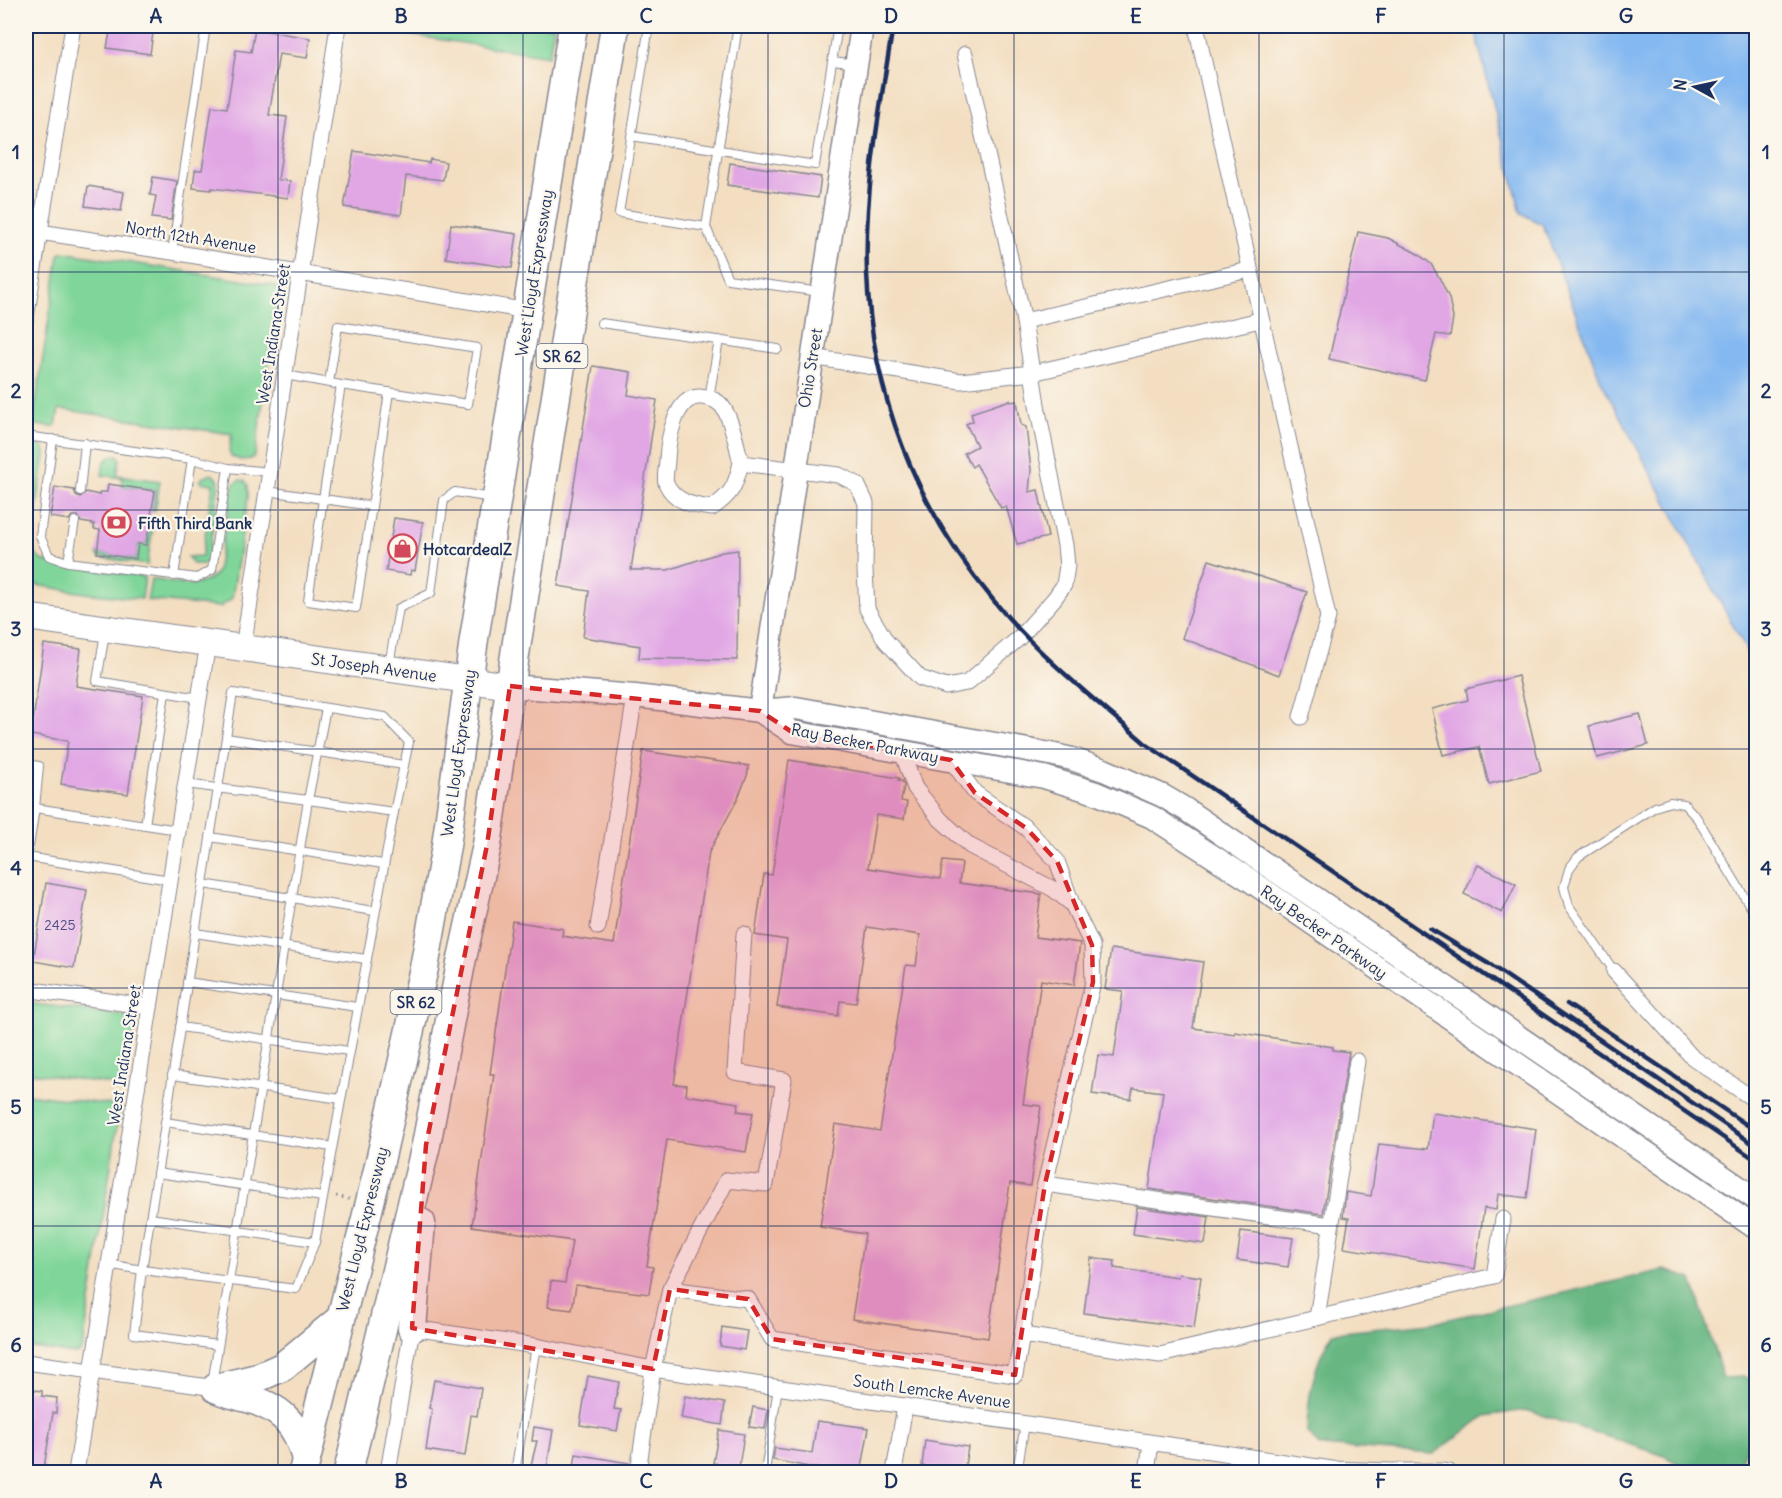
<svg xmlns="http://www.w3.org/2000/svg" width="1782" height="1498" font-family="Delius,sans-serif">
<rect width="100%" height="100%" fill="#fbf7ec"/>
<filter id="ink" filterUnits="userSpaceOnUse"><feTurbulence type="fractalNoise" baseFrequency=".0167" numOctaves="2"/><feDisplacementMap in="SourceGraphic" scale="12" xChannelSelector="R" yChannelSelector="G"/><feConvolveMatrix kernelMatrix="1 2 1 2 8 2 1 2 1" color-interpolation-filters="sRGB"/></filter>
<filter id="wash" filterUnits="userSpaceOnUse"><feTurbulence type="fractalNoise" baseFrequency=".008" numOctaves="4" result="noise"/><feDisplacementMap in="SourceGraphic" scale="24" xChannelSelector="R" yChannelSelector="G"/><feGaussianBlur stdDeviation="1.35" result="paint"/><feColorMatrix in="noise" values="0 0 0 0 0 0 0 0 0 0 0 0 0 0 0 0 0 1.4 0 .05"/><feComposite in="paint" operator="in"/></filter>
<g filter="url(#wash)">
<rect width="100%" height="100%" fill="#f3dec1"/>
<g fill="#80d69a" stroke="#4e827c" stroke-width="1.5">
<path d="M364,26H554L549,56L364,28Z"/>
<path d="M62,252L273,285L278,288L279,295L255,455L251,459L240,460L231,456L229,451L232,434L59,409L56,425L52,427L36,425L33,421L59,255Z"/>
<path d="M38,444L44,448L45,455L32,536C31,547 33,556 44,561L145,577L142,599L84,593L26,583V476L30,446Z"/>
<path d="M113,455H118L120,459L117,475L160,481L155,511H152L155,491L122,486L123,478L102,475L104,462Z"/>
<path d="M212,474L218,479L219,483L208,560L205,564H193L188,557L202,556L213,484L200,482L202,478Z"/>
<path d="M240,480L245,481L248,485V498L232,598L220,607L147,600L151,579C174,582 201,593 217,572L232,489L234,484Z"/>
<path d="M150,519H154L147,565L99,557L97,553L136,559L138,544L146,545Z"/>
<path d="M26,1003L130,1016L135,1021L124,1086L26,1072Z"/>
<path d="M26,1094L120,1106L83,1347L80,1352L75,1354L26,1347Z"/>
</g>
<path fill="#68b782" stroke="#427370" stroke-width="1.5" d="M1664,1270L1692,1279L1723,1378L1744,1377L1756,1382V1432L1750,1435L1737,1472H1694L1662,1455L1526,1410L1485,1416L1434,1454L1319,1446L1307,1433C1307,1400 1314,1361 1333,1333L1431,1323Z"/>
<path fill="#83b8f1" stroke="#4f74a8" stroke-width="1.5" d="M1476,26H1756V668L1601,381L1543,225L1521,213L1478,43Z"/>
<g id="blocks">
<g fill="#e1a7e5">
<path d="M111,26H154L150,54L107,48Z"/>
<path d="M255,29L310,38L307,58L279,54L269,115L287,117L278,180L290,181L288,198L212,188L211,190L193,188L195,170H202L212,106L227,108L236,50L251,52Z"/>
<path d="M354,151L429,163L430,159L446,162L443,180L406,176L401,215L344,207Z"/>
<path d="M730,163L821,177L818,198L727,185Z"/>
<path d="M153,177L177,181L171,220L152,218L156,196L150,195Z"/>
<path d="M88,186L124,192L121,211L85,206Z"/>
<path d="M451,224L517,234L512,268L446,258Z"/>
<path d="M1358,232L1388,238L1418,254L1431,264L1440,279L1449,298L1453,318L1450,336L1436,334L1425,380L1329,359Z"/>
<path d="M593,366L631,372L628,395L657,400L631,570H668L722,552L738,550L737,660L639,658L640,646L583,637L589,591L558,586Z"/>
<path d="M1010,400V402L1017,401L1021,425L1026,427L1031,470L1029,492L1038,490L1048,537L1017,544L1006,506L1001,508L976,464L972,467L964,453L977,446L966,424L973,421L971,413Z"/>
<path d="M108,484L155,491L146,545L138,544L136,559L97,553L100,530L94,529V524L81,522L78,516H72L69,520L50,517L55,487L74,490L76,495L80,497L86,492L99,495L100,492H107Z"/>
<path d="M394,518L423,522L415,571L411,570L410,575L386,571Z"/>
<path d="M1209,560L1307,592L1279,675L1182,638Z"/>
<path d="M44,644L81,649L76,686L143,696L128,794L61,784L68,741L31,735Z"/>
<path d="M1518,676L1541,771L1489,784L1479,747L1443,755L1432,709L1468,700L1466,689Z"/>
<path d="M1640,714L1648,745L1597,758L1589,726Z"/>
<path d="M643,751L749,766L747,776L737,800L709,852L674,1084L687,1085L686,1095L739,1103L737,1111L753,1113L746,1152L667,1140L647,1266L653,1267L649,1294L576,1285L572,1310L548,1307L551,1281L565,1283L572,1241L472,1226L494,1074H490L512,921L563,929L562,936L614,944Z"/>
<path d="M789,760L899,778L898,781H902L904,785L901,801L907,802L904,819L876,815L868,868L940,879L943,861L962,863L959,883L1041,894L1035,937L1080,943L1074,985L1041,980L1023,1104L1041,1106L1030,1186L1010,1183L988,1338L852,1319L865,1234L820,1227L835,1124L880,1131L906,965L916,966L920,935L867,927L856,1003L840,1001L838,1016L777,1007L787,940L755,935L764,874L772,875Z"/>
<path d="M1478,865L1516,884L1502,913L1464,894Z"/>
<path d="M46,883L87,890L74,968L33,961Z"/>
<path d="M1111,949L1203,962L1193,1028L1235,1034V1032L1333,1047V1050L1349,1052L1323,1214L1149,1189L1163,1092L1133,1088L1131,1099L1092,1094L1098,1055L1114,1057L1123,991L1105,989Z"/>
<path d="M1433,1113L1536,1129L1527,1198L1498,1194L1496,1210L1484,1208L1475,1269L1344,1248L1349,1218L1343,1217L1346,1192L1371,1196L1379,1144L1428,1149Z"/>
<path d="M1137,1207L1209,1217L1205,1244L1133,1234Z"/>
<path d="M1241,1231L1293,1238L1288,1267L1237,1260Z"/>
<path d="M1091,1258L1115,1261L1114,1268L1178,1277L1179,1274L1201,1277L1194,1328L1084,1313Z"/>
<path d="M722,1327L747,1331L744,1350L720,1346Z"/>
<path d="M588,1376L619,1382L614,1409L621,1410L617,1431L580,1425Z"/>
<path d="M434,1380L481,1388L477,1416L471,1415L465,1456L426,1450L432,1409L429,1408Z"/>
<path d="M26,1389L42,1391V1396L57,1398L56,1413H53L43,1473H26Z"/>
<path d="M685,1396L725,1403L722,1425L681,1418Z"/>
<path d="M753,1407L768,1410L765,1429L749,1427Z"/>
<path d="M817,1421L869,1428L861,1473H840L773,1460L775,1448L812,1453Z"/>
<path d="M534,1427L553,1430L546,1473H529L537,1441H532Z"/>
<path d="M719,1430L744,1434L739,1467L713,1463Z"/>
<path d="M925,1440L968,1447L964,1472L922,1466Z"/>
<path d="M576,1454L629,1463L628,1473H573Z"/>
</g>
</g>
</g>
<g filter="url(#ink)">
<use href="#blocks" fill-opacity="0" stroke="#878690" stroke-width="1.5"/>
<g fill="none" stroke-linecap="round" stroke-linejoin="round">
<defs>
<g id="lane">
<path d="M649,26L619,213L706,227"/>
<path d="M738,26L706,227L728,279L820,292"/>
<path d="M833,61L855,64"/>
<path d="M631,136L815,165L838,26"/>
<path d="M172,252L206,26"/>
<path d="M601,323L778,349"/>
<path d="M285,375L341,385"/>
<path d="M709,398L719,340"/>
<path d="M26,436L192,459L228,468L270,472"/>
<path d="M53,439L40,536L49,556L68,562L197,578L212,570L228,468"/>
<path d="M80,491L85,443"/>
<path d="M267,491L323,499L308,601L356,608L372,506L323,499L341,385L468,404L477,348L338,326L329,382"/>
<path d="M372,506L389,392"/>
<path d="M68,562L75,521"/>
<path d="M174,576L192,459"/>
<path d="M105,633L97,681L199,698"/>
<path d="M389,665L399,608L431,593L444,500L455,492L492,498"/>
<path d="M226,738L404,765"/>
<path d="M26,764L39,766L35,808L26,866"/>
<path d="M186,784L308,800L212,1384"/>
<path d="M35,808L178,830"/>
<path d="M145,825L165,693"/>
<path d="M210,837L383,864"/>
<path d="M27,857L170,880"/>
<path d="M203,884L374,911"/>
<path d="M195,933L366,959"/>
<path d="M1614,971L1569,906L1564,887L1569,869L1578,857L1655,807L1670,802L1684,804L1697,818L1756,916"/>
<path d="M187,982L357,1007"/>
<path d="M180,1027L349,1051"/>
<path d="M172,1075L341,1099"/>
<path d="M165,1122L332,1147"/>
<path d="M157,1173L323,1197"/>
<path d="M150,1218L315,1242"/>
<path d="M108,1264L142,1270L296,1289L315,1242L394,812L308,800L326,708"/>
<path d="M218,1345L134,1334L142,1270L233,693L385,717L409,742L394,812"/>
<path d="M515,1472L536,1346"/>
<path d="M765,1472L778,1387"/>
<path d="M1017,1472L1025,1424"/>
</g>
<g id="street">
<path d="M1196,26L1328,617L1301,717"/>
<path d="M26,230L172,252L528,311"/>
<path d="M26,318L73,26"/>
<path d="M1024,321L1249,270"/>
<path d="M812,357L961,381L1032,373L1260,320"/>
<path d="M741,463C735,487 732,494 712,508C694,506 674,502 666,483C664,477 667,466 667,460C668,440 675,395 701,397C708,397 717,400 722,406C732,419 737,447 741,463L839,475L857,484L866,503L865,570L867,609L886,641L920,678L946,687L967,683L1019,638L1054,599L1064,585L1067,566L1065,545L1038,411L1024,321L965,54"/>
<path d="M243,648L338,26"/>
<path d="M902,752L915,788L940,819L970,846L1053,889L1072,904L1092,945L1093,982L1045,1184L1022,1335"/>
<path d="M951,760L975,793L1026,828L1057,861L1072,904"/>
<path d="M598,927L635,696"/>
<path d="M1614,971L1692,1057L1756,1101"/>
<path d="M26,989L150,1007"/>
<path d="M1045,1184L1331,1225"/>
<path d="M670,1289L727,1180L766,1184L784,1080L735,1072L744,934"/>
<path d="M1317,1318L1357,1061"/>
<path d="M26,1362L216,1388"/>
<path d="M76,1472L208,643"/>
<path d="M388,1472L412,1328L536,1346L653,1369L1332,1469L1391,1471H1442L1449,1472"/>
<path d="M638,1472L653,1369L670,1289L748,1299L772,1339L1015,1375L1022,1335L1160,1355L1494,1276L1503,1219"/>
<path d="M894,1472L905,1406"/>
<path d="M1147,1472L1151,1443"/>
</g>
<g id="secondary">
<path d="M510,686L635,696L760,711L796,708L1050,754L1072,759L1104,770L1163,796L1185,809L1756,1199"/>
<path d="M760,711L792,732L1044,777L1096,793L1152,817L1248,879L1756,1228"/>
<path d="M760,711L862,26"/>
</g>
<path id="primary" d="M26,617L510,686"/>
<g id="highway">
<path d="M412,1328L421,1223"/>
<path d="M216,1388L257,1378L282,1367L339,1320"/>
<path d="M216,1388C225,1393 233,1394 243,1397C279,1406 297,1422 306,1459"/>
<path d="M303,1472L377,1174L424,968L446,846L474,639L573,26"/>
<path d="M348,1472L426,1145L461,963L487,845L516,648L615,26"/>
</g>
</defs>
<use href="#lane" stroke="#878690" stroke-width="10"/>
<use href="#street" stroke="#878690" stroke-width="17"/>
<use href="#secondary" stroke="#878690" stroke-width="25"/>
<use href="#primary" stroke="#878690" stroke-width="28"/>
<use href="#highway" stroke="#878690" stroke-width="31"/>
<path stroke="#878690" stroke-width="3" stroke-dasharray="1.5 4.5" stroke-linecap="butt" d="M336,1196L349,1199"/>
<use href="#lane" stroke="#fff" stroke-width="8"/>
<use href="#street" stroke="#fff" stroke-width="15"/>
<use href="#secondary" stroke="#fff" stroke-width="22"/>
<use href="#primary" stroke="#fff" stroke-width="26"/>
<use href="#highway" stroke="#fff" stroke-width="28"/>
<g stroke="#1b2f5e" stroke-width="4.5">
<path d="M893,26C880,107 864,190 867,273C871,393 917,510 994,601C1038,655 1093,698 1146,744L1756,1160"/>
<path d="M1430,929L1489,964L1756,1146"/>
<path d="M1567,1004L1756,1131"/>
</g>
</g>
</g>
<path fill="#d62828" fill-opacity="0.2" stroke="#d62828" stroke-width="4.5" stroke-dasharray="12 8" stroke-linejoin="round" d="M510,686L760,711L792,732L951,760L975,793L1026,828L1057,861L1092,945L1093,982L1045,1184L1015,1375L772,1339L748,1299L670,1289L653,1369L412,1328L426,1145L487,845Z"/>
<path fill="none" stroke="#1b2f5e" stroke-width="1.5" stroke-opacity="0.55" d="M278,26V1472M523,26V1472M768,26V1472M1014,26V1472M1259,26V1472M1504,26V1472M26,272H1756M26,510H1756M26,749H1756M26,988H1756M26,1226H1756"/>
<defs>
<symbol id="bank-ring" viewBox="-11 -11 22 22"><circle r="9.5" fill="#fbf7ec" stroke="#d1495b" stroke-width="1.5"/><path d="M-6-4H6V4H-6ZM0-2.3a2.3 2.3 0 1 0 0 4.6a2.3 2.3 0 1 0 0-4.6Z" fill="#d1495b"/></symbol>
<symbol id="shop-ring" viewBox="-11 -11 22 22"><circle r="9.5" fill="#fbf7ec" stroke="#d1495b" stroke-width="1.5"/><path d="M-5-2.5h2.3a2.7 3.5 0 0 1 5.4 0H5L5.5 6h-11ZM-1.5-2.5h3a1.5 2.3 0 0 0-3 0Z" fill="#d1495b"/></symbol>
</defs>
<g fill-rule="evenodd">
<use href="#bank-ring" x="100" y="506" width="33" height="33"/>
<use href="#shop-ring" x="386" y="532" width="33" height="33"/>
</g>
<g text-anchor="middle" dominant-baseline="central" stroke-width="4.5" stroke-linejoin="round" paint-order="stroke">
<g font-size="14" fill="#4c4d80">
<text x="60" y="925">2425</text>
</g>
<g fill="#fbf7ec" stroke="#5e6b89" stroke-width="1.5">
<rect x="536.5" y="344" width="51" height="24" rx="4.5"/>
<rect x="390.5" y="990" width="51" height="24" rx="4.5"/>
</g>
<g font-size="15" font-weight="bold" fill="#1b2f5e">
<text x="562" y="356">SR 62</text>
<text x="416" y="1002">SR 62</text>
</g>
<g font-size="16" fill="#1b2f5e" stroke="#fbf7ec">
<text transform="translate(191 237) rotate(9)">North 12th Avenue</text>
<text transform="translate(534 273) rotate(-81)">West Lloyd Expressway</text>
<text transform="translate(273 334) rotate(-81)">West Indiana Street</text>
<text transform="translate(810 368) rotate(-81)">Ohio Street</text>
<text transform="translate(374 667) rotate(8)">St Joseph Avenue</text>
<text transform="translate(865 743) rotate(11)">Ray Becker Parkway</text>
<text transform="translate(458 753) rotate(-82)">West Lloyd Expressway</text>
<text transform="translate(1324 932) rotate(35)">Ray Becker Parkway</text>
<text transform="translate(124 1055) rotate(-81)">West Indiana Street</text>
<text transform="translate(362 1229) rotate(-76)">West Lloyd Expressway</text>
<text transform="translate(932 1391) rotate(8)">South Lemcke Avenue</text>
</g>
<g font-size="16" font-weight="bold" fill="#1b2f5e" stroke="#fbf7ec" text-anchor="start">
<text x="138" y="523">Fifth Third Bank</text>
<text x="423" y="549">HotcardealZ</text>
</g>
</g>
<rect width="1782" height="1498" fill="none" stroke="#fbf7ec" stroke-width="66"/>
<g transform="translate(1695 87) rotate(278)" stroke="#fbf7ec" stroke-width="4.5" paint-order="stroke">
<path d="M0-4.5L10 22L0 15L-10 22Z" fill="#1b2f5e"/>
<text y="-9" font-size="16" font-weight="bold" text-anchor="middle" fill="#1b2f5e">N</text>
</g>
<rect x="33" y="33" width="1716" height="1432" fill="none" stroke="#1b2f5e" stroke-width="2"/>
<g font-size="20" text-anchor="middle" font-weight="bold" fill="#1b2f5e">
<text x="156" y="23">A</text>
<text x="401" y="23">B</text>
<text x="646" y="23">C</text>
<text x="891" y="23">D</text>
<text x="1136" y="23">E</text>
<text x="1381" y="23">F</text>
<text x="1626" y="23">G</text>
<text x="16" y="159">1</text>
<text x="1766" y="159">1</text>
<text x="16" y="398">2</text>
<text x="1766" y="398">2</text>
<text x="16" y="636">3</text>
<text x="1766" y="636">3</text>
<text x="16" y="875">4</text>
<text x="1766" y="875">4</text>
<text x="16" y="1114">5</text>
<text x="1766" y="1114">5</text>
<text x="16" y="1352">6</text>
<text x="1766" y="1352">6</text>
<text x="156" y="1488">A</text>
<text x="401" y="1488">B</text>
<text x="646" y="1488">C</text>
<text x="891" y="1488">D</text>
<text x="1136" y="1488">E</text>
<text x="1381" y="1488">F</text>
<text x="1626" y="1488">G</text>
</g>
</svg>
